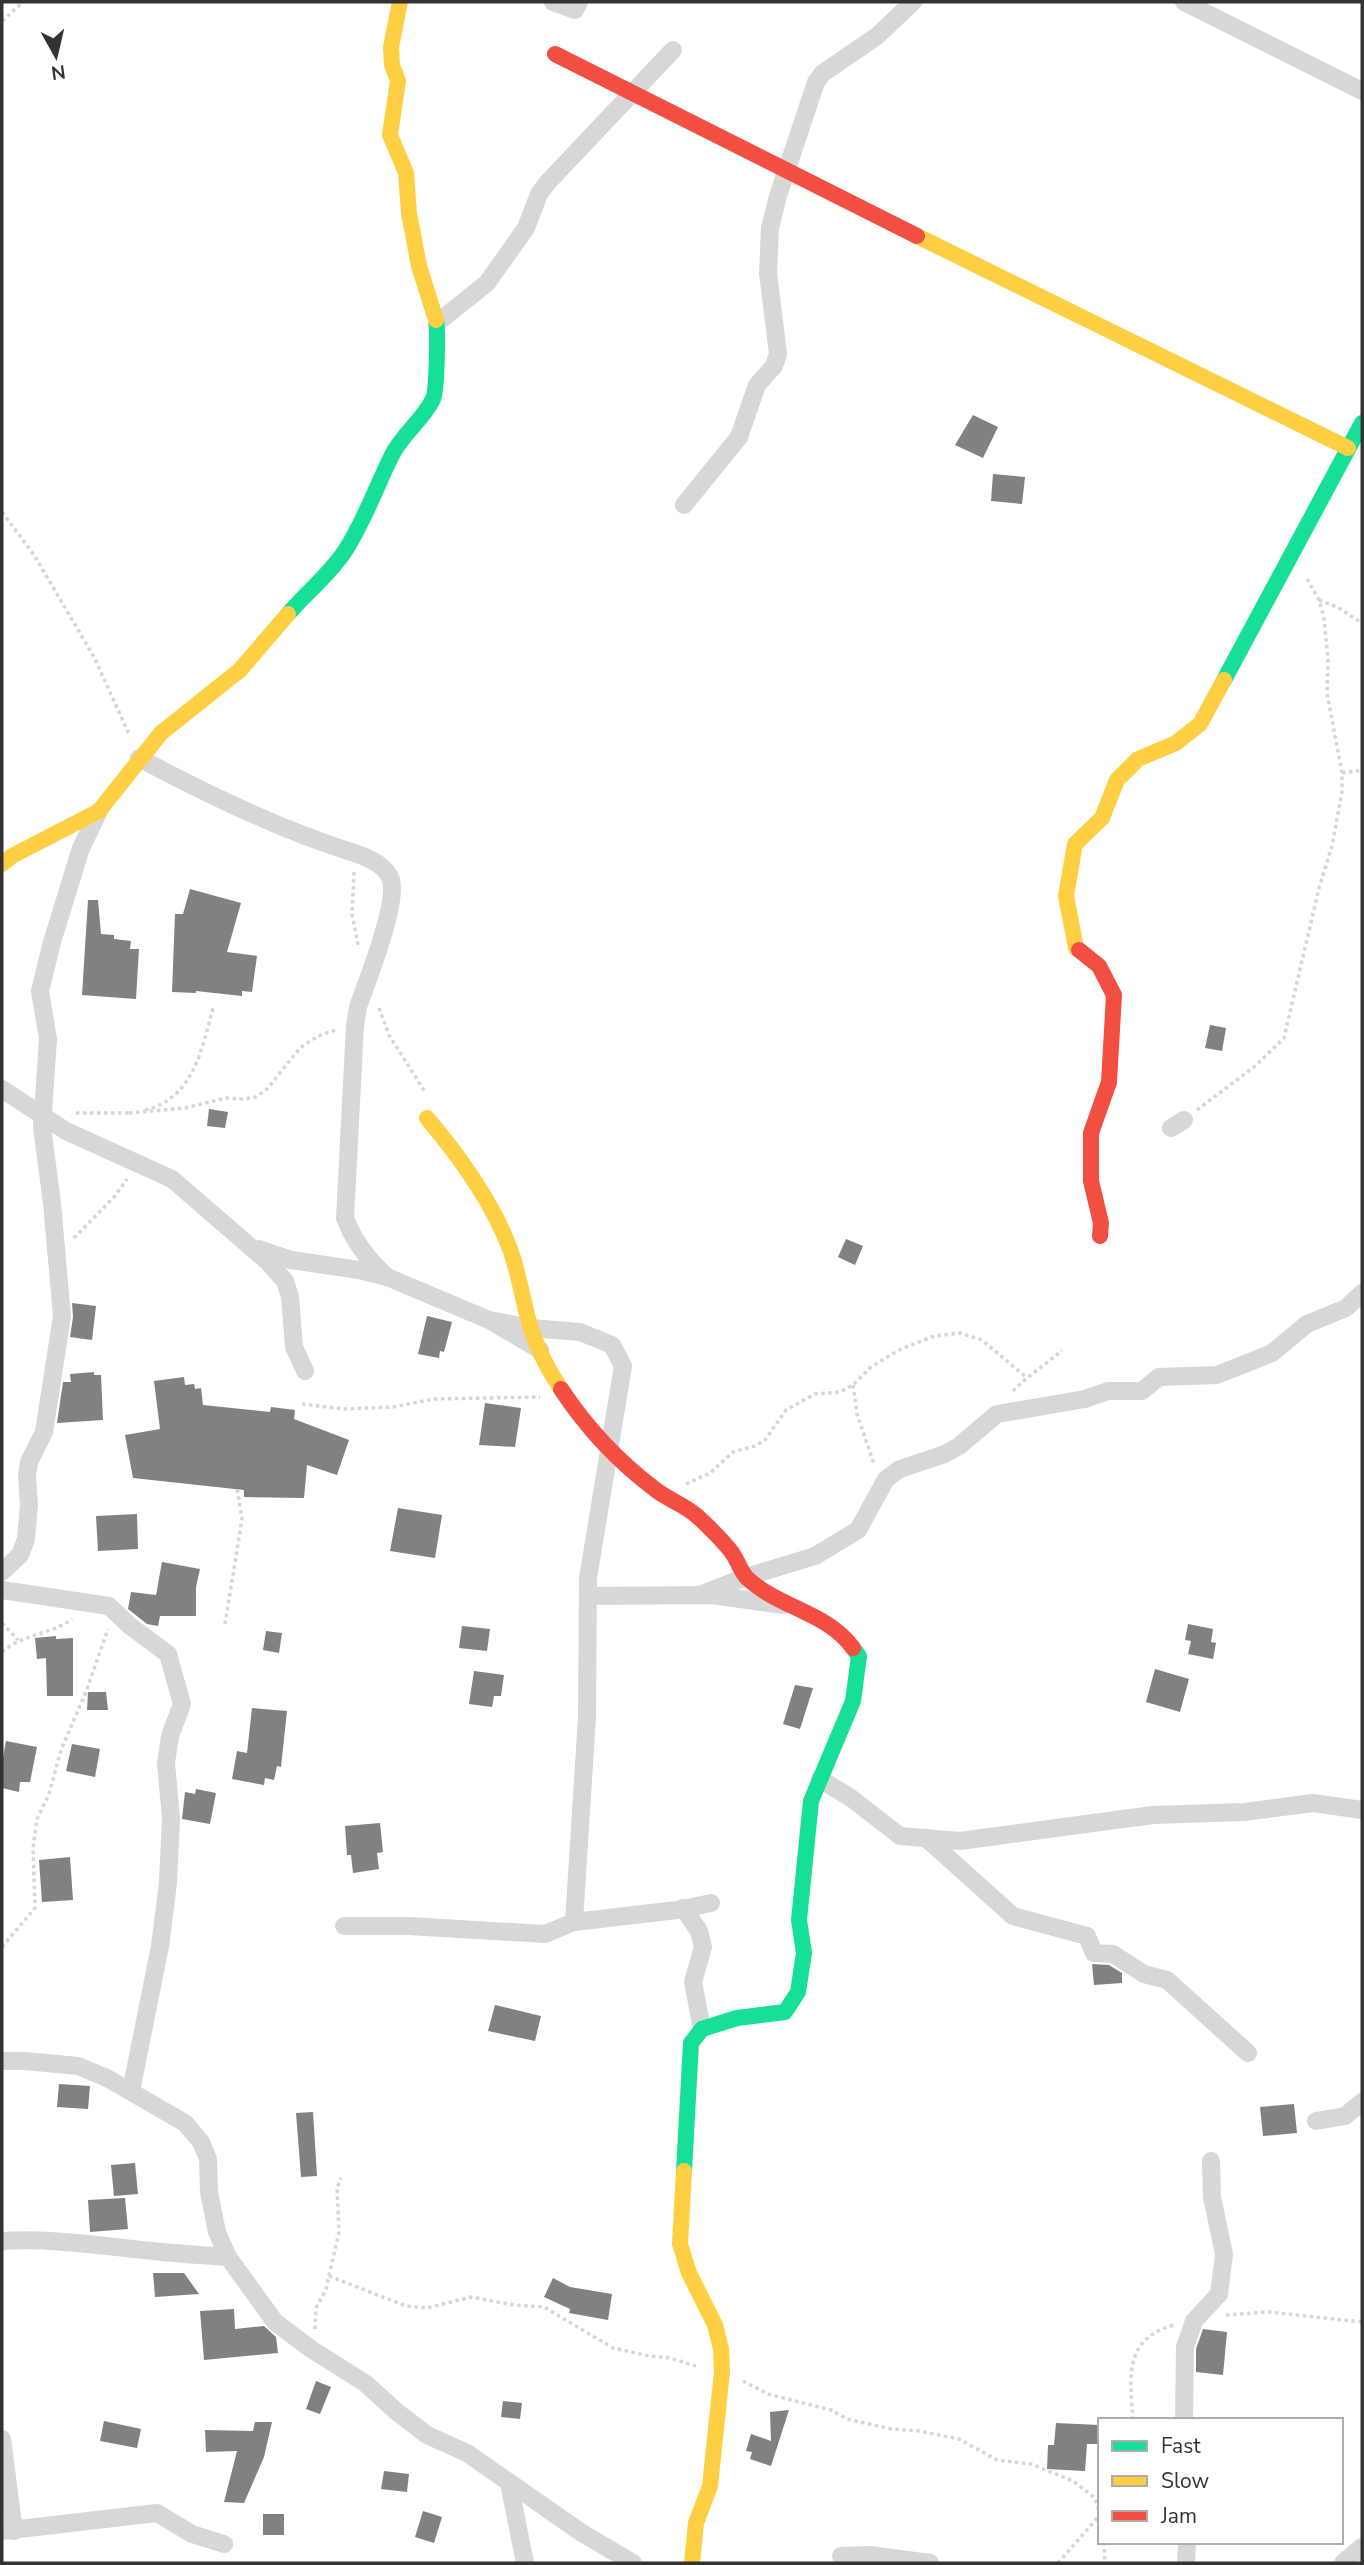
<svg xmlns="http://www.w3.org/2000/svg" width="1364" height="2565" font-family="'Nunito Sans',sans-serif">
<rect width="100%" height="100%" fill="#fff"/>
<g fill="#818181">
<path d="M973,415L998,427L983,458L955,445Z"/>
<path d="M993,474L1025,477L1022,504L991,501Z"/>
<path d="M190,889L241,903L227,952L257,956L252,992L242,991V996L196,991V993L172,992L175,914H183Z"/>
<path d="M88,900H98L101,934L114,935V939L131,941L130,949H139L136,999L82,995Z"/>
<path d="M1210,1025L1226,1028L1222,1051L1205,1048Z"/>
<path d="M209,1109L228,1112L225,1128L207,1126Z"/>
<path d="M846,1239L863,1246L855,1265L838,1257Z"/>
<path d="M72,1303L96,1306L92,1340L70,1337L73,1317Z"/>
<path d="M427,1316L452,1322L444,1352L440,1351L439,1358L418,1354Z"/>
<path d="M94,1372V1375H101L103,1420L57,1423L63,1382H71L70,1374Z"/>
<path d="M184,1377L185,1385L194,1384L195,1389L201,1388L203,1405L270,1412L271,1407L295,1410L294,1419L349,1440L337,1475L307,1465L304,1498L244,1497V1490L133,1478L125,1435L160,1429L154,1381Z"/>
<path d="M485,1403L521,1408L515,1447L479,1445Z"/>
<path d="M398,1508L442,1515L435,1558L390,1551Z"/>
<path d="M137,1514L138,1549L98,1551L96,1516Z"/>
<path d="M162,1562L200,1569L196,1587V1616H160L158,1626L147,1624L128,1609L131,1592L156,1595Z"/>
<path d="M1188,1624L1213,1629L1211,1642L1216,1643L1213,1659L1188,1654L1191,1641L1185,1640Z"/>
<path d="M462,1626L490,1629L487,1651L459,1648Z"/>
<path d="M266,1631L282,1633L279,1653L263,1650Z"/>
<path d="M56,1636V1639L73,1638V1696H47L46,1658L37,1659L35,1638Z"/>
<path d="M1155,1669L1189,1679L1180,1712L1146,1702Z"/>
<path d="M474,1671L504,1675L501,1696H494L492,1707L469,1704Z"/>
<path d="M795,1685L813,1688L800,1729L783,1724Z"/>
<path d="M88,1692H106L108,1710H87Z"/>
<path d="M252,1708L287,1711L281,1767L277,1766L274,1780L265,1778L264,1785L232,1779L237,1751L247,1753Z"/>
<path d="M6,1741L37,1747L30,1782H20L19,1792L2,1788V1763Z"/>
<path d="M72,1744L100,1749L95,1777L66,1771Z"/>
<path d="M196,1789L216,1793L210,1824L182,1819L185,1792L195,1794Z"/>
<path d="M380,1823L383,1852L377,1853L379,1869L353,1873L351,1855H347L345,1826Z"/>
<path d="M70,1857L73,1900L42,1902L39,1860Z"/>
<path d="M1092,1964L1109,1965L1122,1973V1983L1094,1985Z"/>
<path d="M495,2005L541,2016L535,2041L488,2031Z"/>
<path d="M59,2084L90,2086L88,2109L57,2107Z"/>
<path d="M1294,2104L1297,2133L1263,2136L1260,2107Z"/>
<path d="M313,2112L317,2176L301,2177L296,2113Z"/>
<path d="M135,2163L138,2194L114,2196L111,2165Z"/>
<path d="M125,2198L128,2229L90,2232L88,2200Z"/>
<path d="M153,2273H184L199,2294L155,2297Z"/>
<path d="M553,2278L570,2287L612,2294L608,2320L569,2313L570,2309L544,2297Z"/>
<path d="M234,2309L235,2329L264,2326L276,2337L278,2353L204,2360L200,2311Z"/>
<path d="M1203,2329L1227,2332L1223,2375L1196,2372V2349Z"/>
<path d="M316,2381L331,2387L320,2414L306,2409Z"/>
<path d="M503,2401L522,2403L520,2419L501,2417Z"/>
<path d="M789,2410L771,2466L750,2459L752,2452L746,2451L751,2434L771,2441L770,2412Z"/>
<path d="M104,2421L141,2429L137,2448L100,2441Z"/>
<path d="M255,2422H272L264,2457L244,2503L224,2502L237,2451L206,2452L205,2430L253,2431Z"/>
<path d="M1056,2423L1099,2425L1097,2444H1087L1085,2471L1047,2469L1048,2445H1054Z"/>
<path d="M384,2471L409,2474L407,2492L381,2489Z"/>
<path d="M423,2511L442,2517L434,2543L415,2537Z"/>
<rect x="263" y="2514" width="21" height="21"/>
</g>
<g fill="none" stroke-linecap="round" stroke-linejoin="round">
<g stroke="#d6d6d6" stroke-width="3.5" stroke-dasharray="3.5 3.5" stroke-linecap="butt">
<path d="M2,21L23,2"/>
<path d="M2,512L34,555L94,657L129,734"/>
<path d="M1319,600L1337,607L1362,623"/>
<path d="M1342,773L1362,770"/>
<path d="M354,872L352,914L358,945"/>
<path d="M379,1008L389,1035L425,1092"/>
<path d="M145,1110C193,1099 202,1049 213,1008"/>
<path d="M1197,1110L1254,1067L1284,1038L1319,888L1332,846L1342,792V773L1327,693L1328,659L1324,618L1319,600L1306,577"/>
<path d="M76,1113H131"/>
<path d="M129,1113L185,1108L226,1098L243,1099L256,1097L267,1089L300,1048L318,1036L336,1030"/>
<path d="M74,1238L114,1197L127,1179"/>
<path d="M853,1385L857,1414L874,1464"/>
<path d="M1013,1391C1028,1375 1046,1365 1062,1350"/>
<path d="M302,1404L344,1409L365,1408L393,1407L434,1399L540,1397"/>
<path d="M686,1484L710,1473L733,1452L755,1446L765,1440L786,1410L815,1394L840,1392L853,1385L871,1367L899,1350L934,1336L960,1333L982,1340L1026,1377"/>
<path d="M2,1623L18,1640"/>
<path d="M225,1624L242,1519L237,1488"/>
<path d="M2,1652C22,1634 50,1635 72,1619"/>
<path d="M2,1947L35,1908L33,1848L37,1819L49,1794L61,1750L86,1692L108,1629"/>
<path d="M329,2276L406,2306L427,2308L471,2297L514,2305L544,2307L613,2348L649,2356L670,2358L699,2367"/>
<path d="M1226,2315L1269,2312L1362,2322"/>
<path d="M315,2329L316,2308L326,2289L339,2232L337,2188L341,2178"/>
<path d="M743,2381L768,2394L831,2410L847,2419L891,2429L919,2431L959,2439L997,2460L1031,2464L1073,2481L1095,2498L1100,2514"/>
<path d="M1133,2420C1130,2377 1123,2339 1174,2325"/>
<path d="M1104,2542L1105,2563"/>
<path d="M1058,2563L1100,2515"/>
</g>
<g stroke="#d7d7d7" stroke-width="18">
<path d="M553,2L575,10L579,2"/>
<path d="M1184,2L1362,91"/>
<path d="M437,323L487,283L526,228L539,194L548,182L673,50"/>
<path d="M684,505L739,437L757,385L774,366L778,354L768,273L770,228L778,196L816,82L823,73L877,36L913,2"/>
<path d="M139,758C207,794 275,827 348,851C362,855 386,864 391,880C398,904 367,981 358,1007L355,1026L345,1218C354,1242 368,1260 387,1277"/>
<path d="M2,1089L66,1131L172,1179L268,1262L285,1281L290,1297L294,1347L305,1371"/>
<path d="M1171,1128L1184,1120"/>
<path d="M259,1249L291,1260L359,1270L387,1277L489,1320L540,1350"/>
<path d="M489,1320L531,1328L580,1332L612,1345L623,1366L588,1578L587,1717L574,1922"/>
<path d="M2,1572L20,1555L26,1539L29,1505L27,1476L29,1462L44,1432L62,1316L52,1203L42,1127L48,1039L40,991L52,942L81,848L99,811"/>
<path d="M2,1590L109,1606L130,1626L168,1654L182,1704L170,1736L166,1763L171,1818L168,1883L160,1946L131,2091"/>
<path d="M700,1595L746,1577L815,1556L858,1530L886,1479L900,1469L945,1454L959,1446L997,1414L1085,1399L1108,1391H1142L1159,1377L1217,1375L1272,1353L1307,1324L1346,1308L1362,1293"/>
<path d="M589,1596L712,1595L783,1605"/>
<path d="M820,1779L851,1798L900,1836L960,1841L1153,1815L1244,1812L1313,1803L1362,1810"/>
<path d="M926,1838L1013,1916L1087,1936L1094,1953L1113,1954L1144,1974L1167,1980L1248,2053"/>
<path d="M683,1908L699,1931L703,1947L693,1982L702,2029"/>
<path d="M344,1926H408L545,1934L574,1922L677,1910L711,1903"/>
<path d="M2,2061H25L78,2066L107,2078L185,2123L201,2142L208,2159L209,2192L217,2232L228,2257L275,2322L311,2349L365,2383L397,2412L427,2435L467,2453L582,2533L633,2563"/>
<path d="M1316,2121L1345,2116L1362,2102"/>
<path d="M2,2241C53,2238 102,2246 153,2251C178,2254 203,2255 228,2257"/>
<path d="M1184,2420L1185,2347L1194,2321L1219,2294L1224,2254L1212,2197L1211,2161"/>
<path d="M2,2439L14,2531"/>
<path d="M509,2483L525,2563"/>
<path d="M2,2531L157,2513L192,2534L224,2544"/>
<path d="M841,2556L870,2555L930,2563"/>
<path d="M1186,2563L1187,2542"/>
<path d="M1343,2563L1362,2547"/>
</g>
<g stroke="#16e098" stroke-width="16">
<path d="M288,614C307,592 329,575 345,551C365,520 376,487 392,455C403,433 423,420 433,399C437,391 438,330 436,320"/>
<path d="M1224,680L1362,423"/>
<path d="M684,2171L691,2043L702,2029L737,2018L785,2012L798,1992L804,1953L799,1920L811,1801L853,1701L859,1656L853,1648"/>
</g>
<g stroke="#ffcf43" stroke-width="16">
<path d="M400,2L391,47L392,65L398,81L390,135L406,173L409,213L419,266L436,320"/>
<path d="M917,236L1348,448"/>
<path d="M2,864L12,856L99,811L161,733L240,670L288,614"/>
<path d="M1079,950L1076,948L1066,896L1075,844L1102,818L1117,780L1138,759L1176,743L1200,724L1224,680"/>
<path d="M427,1118C460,1157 492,1201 510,1249C520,1276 523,1305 532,1332C539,1352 549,1371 561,1389"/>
<path d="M684,2171L680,2244L689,2273L715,2325L721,2349L722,2372L710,2486L696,2523L692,2563"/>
</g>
<g stroke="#f24e42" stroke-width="16">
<path d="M555,54L917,236"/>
<path d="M1079,950L1099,966L1114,995L1109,1082L1091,1133V1181L1101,1223L1100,1236"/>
<path d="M561,1389C586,1427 620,1463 656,1490C669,1500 685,1505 697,1516C708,1526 721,1539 730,1550C737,1558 740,1571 747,1578C779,1608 827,1612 853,1648"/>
</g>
</g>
<rect width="1364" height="2565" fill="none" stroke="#333333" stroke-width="7"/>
<rect x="1098" y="2418" width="245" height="126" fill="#ffffff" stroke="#adadad" stroke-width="2"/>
<rect x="1112" y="2441" width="35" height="10" fill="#16e098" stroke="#adadad" stroke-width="2"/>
<text x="1161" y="2453" font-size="21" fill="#333333">Fast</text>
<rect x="1112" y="2476" width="35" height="10" fill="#ffcf43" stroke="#adadad" stroke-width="2"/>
<text x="1161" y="2488" font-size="21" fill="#333333">Slow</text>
<rect x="1112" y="2511" width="35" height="10" fill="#f24e42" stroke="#adadad" stroke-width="2"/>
<text x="1161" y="2523" font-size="21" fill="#333333">Jam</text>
<g transform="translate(56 56) rotate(172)" stroke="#ffffff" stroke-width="5" paint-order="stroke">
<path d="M0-5L12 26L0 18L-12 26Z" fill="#333333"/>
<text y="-10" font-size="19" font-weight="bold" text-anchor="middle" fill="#333333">N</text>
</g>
</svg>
